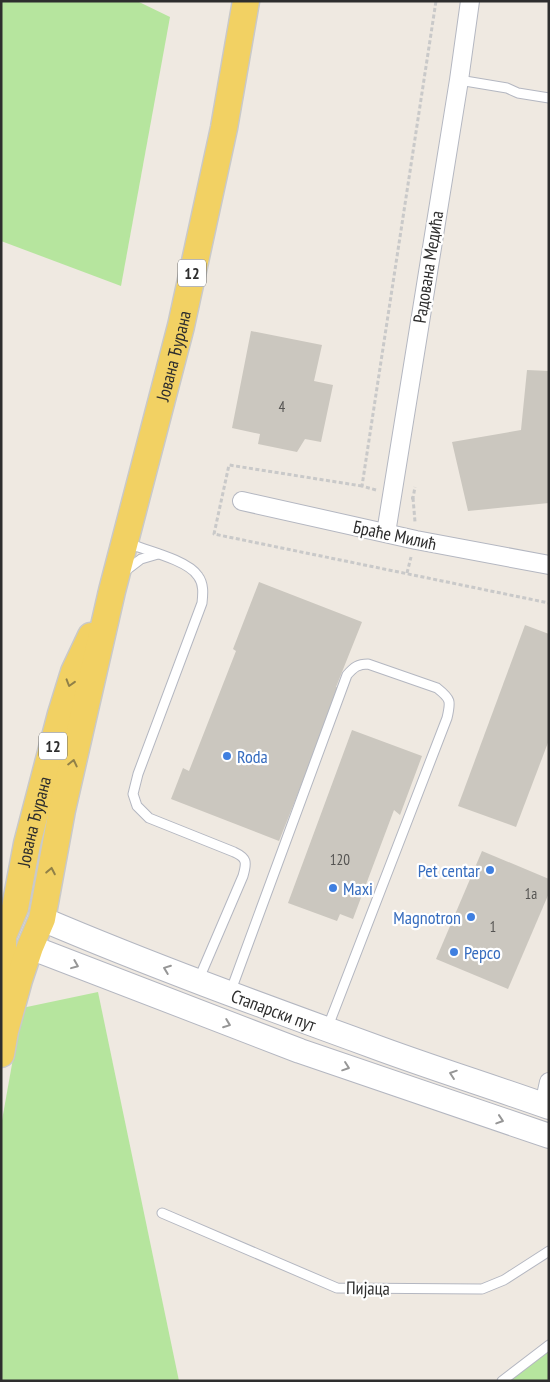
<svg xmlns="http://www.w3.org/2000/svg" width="550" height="1382" font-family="'PT Sans Narrow',sans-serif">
<rect width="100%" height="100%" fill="#efe9e1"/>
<g fill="#b6e59e">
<path d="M1,1H137L170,17L121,286L1,241Z"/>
<path d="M98,992L179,1381H1V1126L22,1008Z"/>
<path d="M549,1339V1381H500Z"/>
</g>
<g fill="#cbc7bf">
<path d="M251,331L322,345L314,381L333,385L321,442L305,439L297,452L258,444L260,434L232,428Z"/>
<path d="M527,370L549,371V503L468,511L452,442L521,430Z"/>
<path d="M259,582L362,622L336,687L340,688L279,841L171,799L183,768L189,771L236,651L233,649Z"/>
<path d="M525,625L549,634V740L516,827L458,806Z"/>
<path d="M352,730L422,756L400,815L394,810L353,919L340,914L337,921L288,903Z"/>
<path d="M482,851L549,879V893L508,989L436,959Z"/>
</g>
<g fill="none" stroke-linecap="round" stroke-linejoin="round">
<defs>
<g id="service">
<path d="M459,80L507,88L518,93L549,98"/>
<path d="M127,543C145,550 188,560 198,576C204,584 203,594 202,603L138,774L133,794L137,806L149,818L234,852C247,858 247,862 243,876L198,981"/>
<path d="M124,572L141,559L158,554"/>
<path d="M230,993L347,675C354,667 358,664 368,664L437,688C451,699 451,701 447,718L327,1029"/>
<path d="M162,1213L337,1288L482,1289L504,1280L549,1251"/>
<path d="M502,1381L549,1345"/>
</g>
<g id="minor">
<path d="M242,501L416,540L549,565"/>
<path d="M386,533L459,80L470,1"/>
<path d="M544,1105L549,1082"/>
</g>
<g id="secondary">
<path id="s1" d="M42,919C150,965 260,1005 370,1045C429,1067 490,1086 549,1107"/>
<path d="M30,947L300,1051L549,1136"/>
</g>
<g id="primary">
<path id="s2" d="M4,1003L3,936L15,908L27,844L61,714L74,672L91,636"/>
<path id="s3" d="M1,1054L5,1031L19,980L30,947L42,919L62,810L112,591L181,326L224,128L246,1"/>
</g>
</defs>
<use href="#service" stroke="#b4b7c1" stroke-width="11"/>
<use href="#minor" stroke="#b4b7c1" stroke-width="20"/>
<use href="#secondary" stroke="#b4b7c1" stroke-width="26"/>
<use href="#primary" stroke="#c9c9c9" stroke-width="29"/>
<g stroke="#c9c9c9" stroke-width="3" stroke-dasharray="4 2.5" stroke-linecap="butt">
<path d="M362,486L229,465L214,534L549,603"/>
<path d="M376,490L362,486L436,1"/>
<path d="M411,498H413L415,487"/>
<path d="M413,498L415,522"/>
<path d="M407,573L411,557"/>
</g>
<use href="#service" stroke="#fff" stroke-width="9"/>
<use href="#minor" stroke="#fff" stroke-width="18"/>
<use href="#secondary" stroke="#fff" stroke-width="24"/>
<use href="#primary" stroke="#f2d163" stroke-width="26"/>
</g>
<defs><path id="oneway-chevron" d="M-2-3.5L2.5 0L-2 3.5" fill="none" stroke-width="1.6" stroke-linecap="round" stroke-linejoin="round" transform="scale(1.25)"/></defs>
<g stroke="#908048">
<use href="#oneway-chevron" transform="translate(70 683) rotate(107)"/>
<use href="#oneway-chevron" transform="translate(73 763) rotate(-77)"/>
<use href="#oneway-chevron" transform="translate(51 871) rotate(-79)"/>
</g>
<g stroke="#969696">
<use href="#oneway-chevron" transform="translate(75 965) rotate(22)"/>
<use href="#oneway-chevron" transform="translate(167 969) rotate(-159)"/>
<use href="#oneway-chevron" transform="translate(227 1024) rotate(21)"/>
<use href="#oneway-chevron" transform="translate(346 1067) rotate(19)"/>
<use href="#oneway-chevron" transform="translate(453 1074) rotate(-161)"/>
<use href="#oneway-chevron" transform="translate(500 1120) rotate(18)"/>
</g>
<g fill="#3f7fe0" stroke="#fff" stroke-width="2">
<circle cx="227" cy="756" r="5"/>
<circle cx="490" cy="870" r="5"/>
<circle cx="333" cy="888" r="5"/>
<circle cx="471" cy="917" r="5"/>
<circle cx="454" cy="952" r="5"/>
</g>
<g text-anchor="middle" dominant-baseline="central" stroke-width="4.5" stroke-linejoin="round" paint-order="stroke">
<g font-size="15" fill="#555452">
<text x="282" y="406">4</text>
<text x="340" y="859">120</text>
<text x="531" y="893">1a</text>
<text x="493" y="926">1</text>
</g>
<g fill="#fff" stroke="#6d6d6d" stroke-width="1">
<rect x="178" y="259.5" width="28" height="27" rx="4"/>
<rect x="39" y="732.5" width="28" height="27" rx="4"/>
</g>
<g font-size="16" font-weight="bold" fill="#2e2e2e">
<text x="192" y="273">12</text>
<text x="53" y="746">12</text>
</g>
<g font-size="18" fill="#2e2e2e" stroke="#fff">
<text transform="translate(428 267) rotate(-81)">Радована Медића</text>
<text stroke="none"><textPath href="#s3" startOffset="720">Јована Ђурана</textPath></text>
<text transform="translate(395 535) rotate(12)">Браће Милић</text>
<text stroke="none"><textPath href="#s2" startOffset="186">Јована Ђурана</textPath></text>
<text stroke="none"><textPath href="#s1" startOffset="249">Стапарски пут</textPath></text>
<text transform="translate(368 1288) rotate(1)">Пијаца</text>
</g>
<g font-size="18" fill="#366cbe" stroke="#fff" text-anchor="start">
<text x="237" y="756">Roda</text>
<text x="480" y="870" text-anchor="end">Pet centar</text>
<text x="343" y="888">Maxi</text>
<text x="461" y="917" text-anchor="end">Magnotron</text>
<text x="464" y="952">Pepco</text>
</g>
</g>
<rect width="550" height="1382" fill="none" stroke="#2e2e2e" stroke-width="5"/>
</svg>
